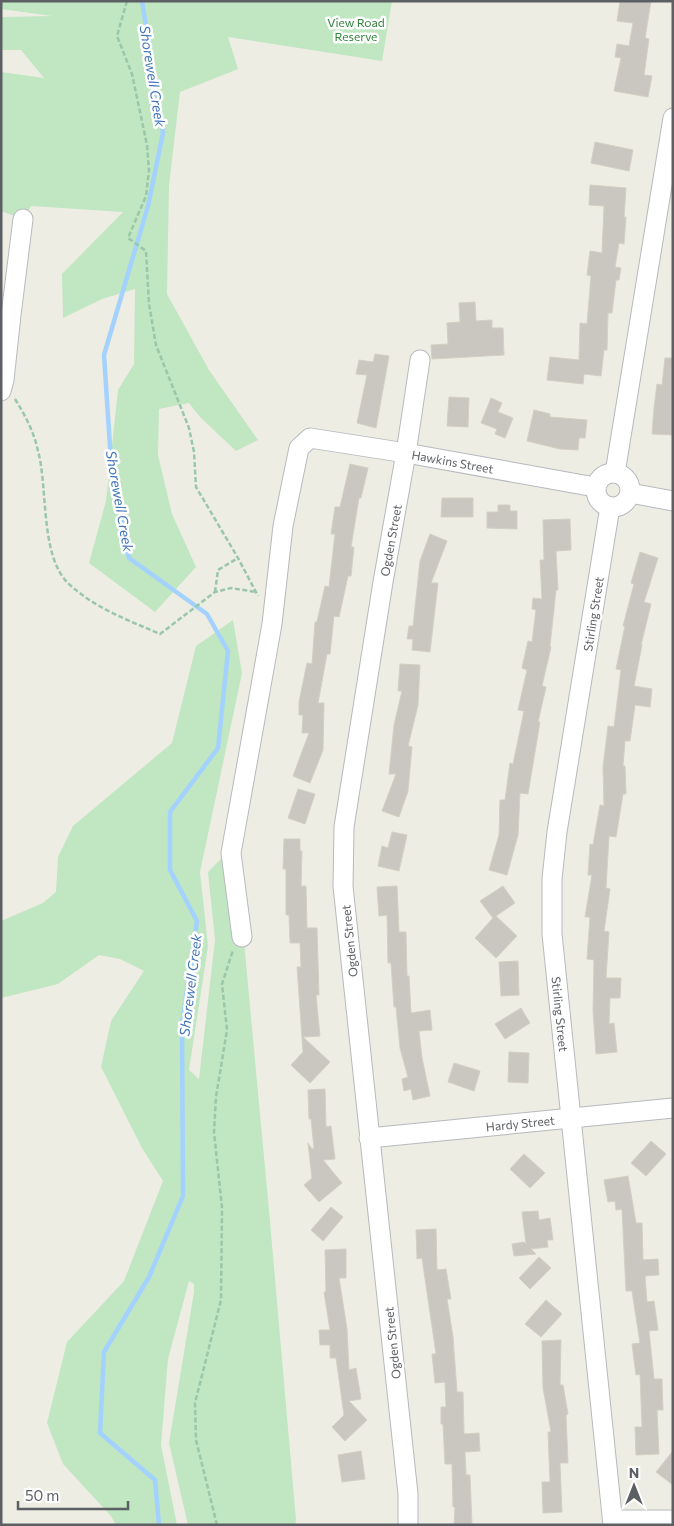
<svg xmlns="http://www.w3.org/2000/svg" width="674" height="1526" font-family="Commissioner,sans-serif">
<rect width="100%" height="100%" fill="#eeede4"/>
<g fill="#c0e6c2">
<path d="M1,1H392L382,61L228,37L238,69L180,92L169,185L167,294L209,370L258,440L236,451L200,417L189,403L159,409L158,455L172,514L196,567L155,612L89,563L106,501L118,390L134,364L135,289L102,299L63,318L62,274L123,212L31,206L23,219L1,211V72L44,78L21,50H1V17L52,16L1,9Z"/>
<path d="M233,620L242,673L200,872L208,946L189,1070L199,1079L215,940L208,872L237,843L245,953L269,1210L296,1520L295,1525H188L169,1443L194,1292V1284L189,1281L168,1359L161,1445L177,1525H116L111,1516L63,1464L47,1423L67,1342L124,1281L163,1181L142,1148L101,1067L111,1021L144,971L120,959L99,955L58,984L1,998V921L43,903L56,892L58,857L73,826L172,743L196,646Z"/>
</g>
<g fill="none" stroke-linecap="round" stroke-linejoin="round">
<path stroke="#a3d2ff" stroke-width="4.5" d="M142,1L163,133L148,206L104,355L111,462L129,558L207,614L228,651L218,748L170,812V870L197,921L182,1025L183,1196L149,1277L104,1352L100,1433L155,1480L159,1525"/>
</g>
<g fill="#cac7c1" stroke="#d3cfc2">
<path d="M620,1H651L645,38L649,39L644,75L652,76L648,97L614,91L621,58L615,57L617,44L629,46L633,23L617,21Z"/>
<path d="M595,142L633,150L629,171L591,163Z"/>
<path d="M590,185L626,188L624,217H626L624,244L619,243L615,267L621,268L619,280H616L612,313H608L607,350H604L601,376L584,374L583,384L547,380L550,357L579,360L580,323L587,324L591,276L587,275L590,251L602,253L604,206L589,205Z"/>
<path d="M475,302L476,321L492,320V328H503L504,355L432,359L431,345L448,344L447,323L460,322L459,303Z"/>
<path d="M375,354L389,356L376,428L357,423L367,375L356,374L359,360L373,362Z"/>
<path d="M665,358H673V435L652,434L654,408L657,384L662,385Z"/>
<path d="M449,397L469,398L468,427L447,426Z"/>
<path d="M491,398L502,403L498,412L513,418L505,438L495,434L497,429L481,423Z"/>
<path d="M534,410L550,414V417L587,420L585,438H579L578,450L560,449L527,441Z"/>
<path d="M350,464L368,468L361,498H359L351,547H354L351,576H348L339,617L334,616L330,654H327L318,703H324L323,750L310,783L293,776L309,733H302L303,715H299V702L307,663L312,664L315,622H317L325,586L329,587L335,534H331L335,507H340Z"/>
<path d="M442,498H473V517H441Z"/>
<path d="M498,505H510V511H517V529L487,528V512H498Z"/>
<path d="M570,519L571,550L556,551L558,590H556L550,646L551,647L542,686L546,687L538,722H540L528,794L520,793L518,835L507,875L489,870L499,835L500,800H505L510,763L513,764L524,711L518,710L527,670L522,668L528,641L532,642L536,610L532,609L533,598L542,599L540,560H544L543,520Z"/>
<path d="M430,534L447,541L431,583H438L430,652L412,650L413,639H407L409,626H413L420,561Z"/>
<path d="M640,552L658,558L644,602L651,604L641,645H642L634,686L652,689L650,707L635,705L630,741H625L623,766H625L626,794H623L616,837L609,836L606,888L610,889L604,931L609,932L606,978H621L620,998H610L609,1024L614,1023L617,1052L596,1054L593,1011L594,960L587,959L590,917H585L592,875H588L590,844L593,845L600,805L604,806L603,767L608,726L614,727L621,670L616,669L625,626H623L634,584L631,583Z"/>
<path d="M400,664L420,665L418,705L408,746L412,747L408,791L399,817L382,811L396,774H389L394,725L402,691H398Z"/>
<path d="M298,789L315,794L305,824L288,818Z"/>
<path d="M392,832L407,835L399,871L378,866L382,846L388,848Z"/>
<path d="M284,839H300V851H302L301,886H306L307,928H317L319,995H316L320,1036L303,1037L330,1062L310,1083L291,1065L303,1052L297,967H301L300,943H290L289,915H286V869H283Z"/>
<path d="M397,886L399,932H406L407,976H409L411,1013L430,1010L432,1030L419,1031L422,1058L430,1096L413,1100L411,1089L404,1091L402,1079L408,1077L400,1048L396,1007H394L391,963H388L387,915L379,916L377,887Z"/>
<path d="M503,886L515,903L496,916L517,936L496,958L475,938L493,918L480,901Z"/>
<path d="M518,961L519,995L501,996L499,962Z"/>
<path d="M521,1008L530,1023L505,1039L495,1024Z"/>
<path d="M509,1052L529,1053L528,1083L508,1082Z"/>
<path d="M454,1063L480,1071L474,1091L448,1082Z"/>
<path d="M325,1089L326,1127L331,1126L335,1159L323,1160L342,1183L319,1202L304,1185L312,1178L308,1143L312,1149L314,1148L311,1119H309L308,1090Z"/>
<path d="M651,1141L666,1154L646,1176L631,1163Z"/>
<path d="M524,1154L545,1173L530,1188L510,1169Z"/>
<path d="M628,1176L636,1223H642L643,1260L658,1259L659,1275L645,1276L647,1302L654,1301L658,1330L649,1331L654,1379H662L663,1410H657L659,1454L636,1455L635,1427H642L640,1374L636,1375L632,1344L640,1343L632,1291H626L622,1209L616,1210L615,1201L608,1202L604,1180Z"/>
<path d="M331,1207L343,1217L323,1241L311,1230Z"/>
<path d="M538,1211L539,1220L550,1218L553,1240H547L548,1247L531,1249L536,1254L514,1256L512,1244L524,1242L526,1244L522,1212Z"/>
<path d="M436,1229L437,1270L446,1269L451,1299H447L453,1337L457,1392H463L464,1434L479,1433L480,1451L465,1452L466,1475H470L472,1525H454L455,1507H453L452,1464H445L443,1424H441V1407H446L445,1382L435,1383L432,1354H436L422,1258L417,1259L416,1230Z"/>
<path d="M346,1249V1278H339L347,1329L349,1370L356,1368L361,1399L349,1401L367,1420L345,1441L332,1427L344,1415L336,1358H330V1345H320L319,1330H330L324,1292H326L325,1250Z"/>
<path d="M539,1257L551,1268L530,1289L519,1278Z"/>
<path d="M546,1300L562,1314L541,1337L525,1324Z"/>
<path d="M561,1340L560,1385H563L568,1414L566,1415L568,1463H560L562,1512L543,1513L542,1482H550L548,1432H551L543,1388L542,1341Z"/>
<path d="M361,1451L365,1479L342,1482L338,1455Z"/>
<path d="M673,1451V1485L656,1472Z"/>
</g>
<g fill="none" stroke-linecap="round" stroke-linejoin="round">
<defs>
<g id="minor">
<path d="M1,391L4,380L11,315L23,219"/>
<circle cx="613" cy="490" r="17"/>
<path d="M615,473L673,118"/>
<path d="M630,493L673,501"/>
<path id="s1" d="M610,507L557,832L552,879V934L613,1525"/>
<path id="s2" d="M242,937L231,853L272,624L283,526L299,448L310,438L406,453L595,487"/>
<path id="s3" d="M369,1138L673,1108"/>
<path d="M614,1520H673"/>
<path id="s4" d="M408,1525V1494L343,886L344,827L383,582L406,453L420,360"/>
</g>
</defs>
<use href="#minor" stroke="#b6b9be" stroke-width="21"/>
<g stroke="#99c7a9" stroke-width="2.5" stroke-dasharray="5 2.5" stroke-linecap="butt">
<path d="M127,1L117,36L132,74L147,145L149,170L146,196L128,238L146,251L149,304L156,345L189,428L194,452L196,487L238,558L258,596"/>
<path d="M15,399C25,415 34,432 38,451C48,487 40,556 68,583C94,608 128,620 160,634L215,592L231,588L256,592"/>
<path d="M215,592L218,570L238,558"/>
<path d="M217,1525L196,1440L195,1403L221,1300L222,1208L214,1132L216,1097L227,1030L222,984L233,950"/>
</g>
<use href="#minor" stroke="#fff" stroke-width="19"/>
</g>
<g text-anchor="middle" dominant-baseline="central" stroke-width="5" stroke-linejoin="round" paint-order="stroke">
<g font-size="12" fill="#34833c" stroke="#fff">
<text x="356" y="22">View Road<tspan x="356" dy="14">Reserve</tspan></text>
</g>
<g font-size="12" fill="#5c5f64" stroke="#fff">
<text stroke="none"><textPath href="#s2" startOffset="655">Hawkins Street</textPath></text>
<text stroke="none"><textPath href="#s4" startOffset="992">Ogden Street</textPath></text>
<text transform="translate(593 614) rotate(-81)">Stirling Street</text>
<text transform="translate(349 941) rotate(-96)">Ogden Street</text>
<text stroke="none"><textPath href="#s1" startOffset="512">Stirling Street</textPath></text>
<text stroke="none"><textPath href="#s3" startOffset="152">Hardy Street</textPath></text>
<text transform="translate(392 1343) rotate(-96)">Ogden Street</text>
</g>
<g font-size="14" font-style="italic" fill="#4176bb" stroke="#fff">
<text transform="translate(153 76) rotate(81)">Shorewell Creek</text>
<text transform="translate(120 501) rotate(80)">Shorewell Creek</text>
<text transform="translate(190 985) rotate(-83)">Shorewell Creek</text>
</g>
</g>
<rect width="674" height="1526" fill="none" stroke="#5c5f64" stroke-width="5"/>
<g transform="translate(634 1486)" stroke="#ffffff" stroke-width="4" paint-order="stroke">
<path d="M0-4L9 19L0 12L-9 19Z" fill="#5c5f64"/>
<text y="-8" font-size="14" font-weight="bold" text-anchor="middle" fill="#5c5f64">N</text>
</g>
<path d="M18 1501v8h110v-8" fill="none" stroke="#5c5f64" stroke-width="2.5"/>
<text x="25" y="1501" font-size="15" fill="#5c5f64" stroke="#ffffff" stroke-width="4" paint-order="stroke">50 m</text>
</svg>
